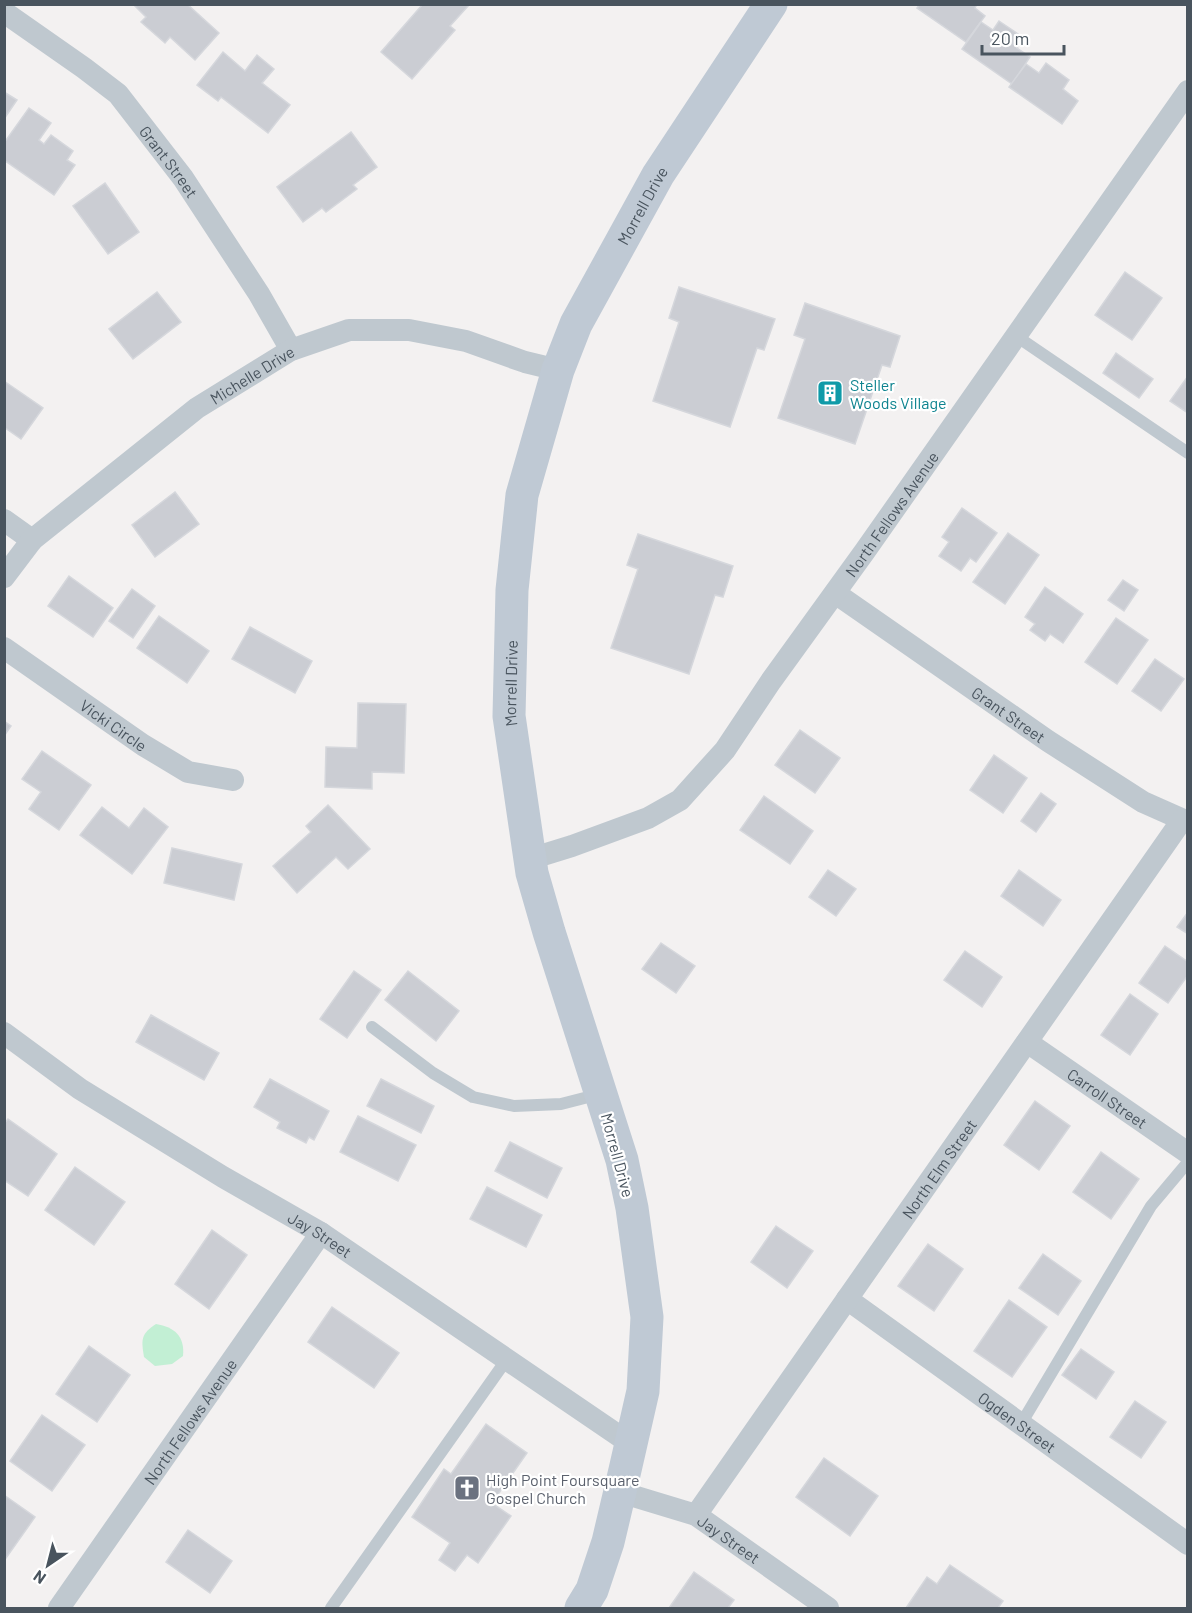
<svg xmlns="http://www.w3.org/2000/svg" width="1192" height="1613" font-family="Barlow,sans-serif">
<rect width="100%" height="100%" fill="#f3f1f1"/>
<path fill="#c2efd4" d="M156,1324C175,1327 185,1337 183,1356L172,1364L155,1366L144,1357C141,1339 141,1334 156,1324Z"/>
<g fill="#cbcdd3" stroke="#d5d7dc" stroke-width="1.5">
<path d="M133,4H187L219,33L195,60L170,37L165,43L141,22L146,17Z"/>
<path d="M423,4L469,5L450,26L455,30L412,79L381,52Z"/>
<path d="M920,4H977L975,8L985,16L966,42L917,8Z"/>
<path d="M999,21L1024,38L1017,48L1030,57L1012,84L962,49L981,22L993,30Z"/>
<path d="M223,52L245,71L257,55L274,69L262,83L290,105L268,133L221,97L218,101L197,85Z"/>
<path d="M1046,63L1069,80L1063,89L1078,101L1062,124L1009,87L1026,64L1039,73Z"/>
<path d="M4,92L17,100L4,119Z"/>
<path d="M29,108L51,123L39,140L44,144L51,135L73,151L67,160L75,165L54,195L4,160V143Z"/>
<path d="M351,132L377,167L353,185L357,189L326,212L322,208L303,222L277,187Z"/>
<path d="M105,183L139,232L108,254L73,206Z"/>
<path d="M1125,272L1162,298L1132,340L1095,315Z"/>
<path d="M679,287L775,319L764,350L757,348L730,427L653,401L679,322L669,318Z"/>
<path d="M157,292L181,322L133,359L109,329Z"/>
<path d="M805,303L900,336L890,367L882,365L855,444L778,418L805,339L794,335Z"/>
<path d="M1116,353L1153,379L1139,398L1103,373Z"/>
<path d="M1188,376V413L1170,401Z"/>
<path d="M4,381L43,408L21,439L4,427Z"/>
<path d="M175,492L199,524L155,557L132,525Z"/>
<path d="M962,508L997,533L976,562L970,558L961,571L939,556L949,542L942,537Z"/>
<path d="M1008,533L1039,555L1005,604L973,582Z"/>
<path d="M638,534L733,566L723,597L715,595L689,674L611,648L638,569L627,565Z"/>
<path d="M69,576L113,608L93,637L48,606Z"/>
<path d="M1123,580L1138,590L1124,611L1108,600Z"/>
<path d="M1045,587L1083,614L1063,643L1050,634L1045,641L1030,630L1035,624L1025,617Z"/>
<path d="M132,589L155,606L133,638L109,621Z"/>
<path d="M159,616L209,651L187,683L137,648Z"/>
<path d="M1116,618L1148,640L1117,684L1085,662Z"/>
<path d="M250,627L312,661L295,693L232,659Z"/>
<path d="M1155,659L1184,679L1161,711L1132,691Z"/>
<path d="M358,703L406,704L404,773L372,772V789L325,787L326,747L357,748Z"/>
<path d="M4,721L11,726L4,736Z"/>
<path d="M800,730L840,758L815,793L775,765Z"/>
<path d="M42,751L91,785L59,830L29,809L41,792L22,779Z"/>
<path d="M994,755L1027,778L1003,813L970,790Z"/>
<path d="M1041,793L1056,804L1036,832L1021,821Z"/>
<path d="M764,796L813,831L790,864L740,830Z"/>
<path d="M328,805L370,849L348,869L336,857L297,893L273,866L311,832L306,826Z"/>
<path d="M102,807L129,828L144,808L168,827L132,874L80,835Z"/>
<path d="M172,848L242,864L234,900L164,883Z"/>
<path d="M828,870L856,889L836,916L809,897Z"/>
<path d="M1019,870L1061,900L1043,926L1001,896Z"/>
<path d="M1188,912V934L1177,927Z"/>
<path d="M661,943L695,966L676,993L642,969Z"/>
<path d="M1165,946L1188,962V975L1168,1003L1139,983Z"/>
<path d="M965,951L1002,977L982,1007L944,980Z"/>
<path d="M354,971L381,990L347,1038L320,1019Z"/>
<path d="M408,971L459,1011L436,1041L385,1000Z"/>
<path d="M1130,994L1158,1014L1130,1055L1101,1035Z"/>
<path d="M151,1015L219,1053L204,1080L136,1042Z"/>
<path d="M270,1079L329,1111L314,1140L309,1137L306,1143L277,1128L280,1122L254,1107Z"/>
<path d="M381,1079L434,1106L421,1133L367,1106Z"/>
<path d="M1035,1101L1070,1126L1039,1170L1004,1145Z"/>
<path d="M358,1116L416,1145L398,1181L340,1152Z"/>
<path d="M8,1119L57,1154L28,1196L4,1180V1124Z"/>
<path d="M510,1142L562,1168L547,1198L495,1171Z"/>
<path d="M1101,1152L1139,1179L1111,1219L1073,1192Z"/>
<path d="M75,1167L125,1202L94,1245L45,1210Z"/>
<path d="M487,1187L542,1215L526,1247L470,1219Z"/>
<path d="M776,1226L813,1251L787,1288L751,1262Z"/>
<path d="M212,1230L247,1255L209,1309L175,1284Z"/>
<path d="M928,1244L963,1269L934,1311L898,1286Z"/>
<path d="M1043,1254L1081,1281L1058,1315L1019,1288Z"/>
<path d="M1009,1300L1047,1327L1012,1377L974,1351Z"/>
<path d="M332,1307L399,1353L374,1388L308,1342Z"/>
<path d="M89,1346L130,1375L97,1422L56,1394Z"/>
<path d="M1081,1349L1114,1372L1096,1399L1062,1375Z"/>
<path d="M1135,1401L1166,1422L1141,1458L1110,1437Z"/>
<path d="M42,1415L85,1445L52,1491L10,1461Z"/>
<path d="M486,1424L527,1453L492,1503L511,1516L478,1563L467,1555L455,1571L439,1560L450,1543L412,1517L444,1469L451,1474Z"/>
<path d="M824,1458L878,1496L850,1536L796,1497Z"/>
<path d="M4,1495L35,1517L4,1561Z"/>
<path d="M188,1530L232,1561L210,1593L166,1562Z"/>
<path d="M950,1565L1003,1601L998,1608H906L927,1577L937,1584Z"/>
<path d="M694,1572L734,1600L728,1608H669Z"/>
</g>
<g fill="none" stroke-linecap="round" stroke-linejoin="round">
<g stroke="#bfc8cf" stroke-width="12">
<path d="M1016,336L1188,453"/>
<path d="M372,1027L433,1073L473,1097L514,1106L561,1104L600,1094"/>
<path d="M1021,1424L1151,1206L1188,1162"/>
<path d="M331,1608L507,1359"/>
</g>
<g stroke="#bfc8cf" stroke-width="22">
<path id="s1" d="M4,12L84,68L118,94L183,178L259,294L291,350"/>
<path d="M4,520L32,540"/>
<path id="s2" d="M4,577L32,540L197,408L291,350L349,330H409L466,341L525,362L558,370"/>
<path id="s3" d="M835,593L1048,741L1143,802L1188,822"/>
<path id="s4" d="M4,648L143,745L188,772L233,780"/>
<path id="s5" d="M530,859L572,846L648,818L680,800L725,750L771,681L865,551L1188,91"/>
<path id="s6" d="M4,1033L80,1089L223,1177L321,1233L631,1444"/>
<path id="s7" d="M1027,1042L1188,1153"/>
<path id="s8" d="M847,1299L1188,1544"/>
<path id="s9" d="M620,1492L696,1515L828,1608"/>
<path id="s10" d="M696,1515L1182,820"/>
<path id="s11" d="M59,1608L321,1233"/>
</g>
<path stroke="#bfc9d4" stroke-width="33" id="s12" d="M581,1608L592,1590L608,1542L625,1470L643,1391L647,1317L632,1208L622,1160L549,932L532,873L509,716L512,590L522,495L558,370L576,324L658,175L771,4"/>
</g>
<defs>
<symbol id="building-square" viewBox="-11 -11 22 22"><rect x="-9" y="-9" width="18" height="18" rx="4" fill="#0f9aa8" stroke="#fff"/><path d="M-4-6H4V6H1V3H-1V6H-4ZM-2.5-4.3h1.7v1.8h-1.7ZM.8-4.3h1.7v1.8H.8ZM-2.5-1h1.7V.8h-1.7ZM.8-1h1.7V.8H.8Z" fill="#fff"/></symbol>
<symbol id="church-square" viewBox="-11 -11 22 22"><rect x="-9" y="-9" width="18" height="18" rx="4" fill="#6b7280" stroke="#fff"/><path d="M-1.2-6h2.4v3.5h3.3v2.4h-3.3V6h-2.4V-.1h-3.3v-2.4h3.3Z" fill="#fff"/></symbol>
</defs>
<g fill-rule="evenodd">
<use href="#building-square" x="815" y="378" width="30" height="30"/>
<use href="#church-square" x="452" y="1473" width="30" height="30"/>
</g>
<g text-anchor="middle" dominant-baseline="central" stroke-width="4.5" stroke-linejoin="round" paint-order="stroke">
<g font-size="16" fill="#49545e" stroke="#fff">
<text stroke="none"><textPath href="#s1" startOffset="225">Grant Street</textPath></text>
<text stroke="none"><textPath href="#s12" startOffset="1456">Morrell Drive</textPath></text>
<text stroke="none"><textPath href="#s2" startOffset="322">Michelle Drive</textPath></text>
<text stroke="none"><textPath href="#s5" startOffset="518">North Fellows Avenue</textPath></text>
<text stroke="none"><textPath href="#s12" startOffset="952">Morrell Drive</textPath></text>
<text stroke="none"><textPath href="#s3" startOffset="212">Grant Street</textPath></text>
<text stroke="none"><textPath href="#s4" startOffset="134">Vicki Circle</textPath></text>
<text stroke="none"><textPath href="#s7" startOffset="98">Carroll Street</textPath></text>
<text transform="translate(618 1155) rotate(75)">Morrell Drive</text>
<text stroke="none"><textPath href="#s10" startOffset="423">North Elm Street</textPath></text>
<text stroke="none"><textPath href="#s6" startOffset="375">Jay Street</textPath></text>
<text stroke="none"><textPath href="#s11" startOffset="228">North Fellows Avenue</textPath></text>
<text stroke="none"><textPath href="#s8" startOffset="210">Ogden Street</textPath></text>
<text stroke="none"><textPath href="#s9" startOffset="120">Jay Street</textPath></text>
</g>
<g font-size="16" fill="#0d838f" stroke="#fff" text-anchor="start">
<text x="850" y="384">Steller<tspan x="850" dy="18">Woods Village</tspan></text>
</g>
<g font-size="16" fill="#5b616d" stroke="#fff" text-anchor="start">
<text x="486" y="1479">High Point Foursquare<tspan x="486" dy="18">Gospel Church</tspan></text>
</g>
</g>
<rect width="1192" height="1613" fill="none" stroke="#49545e" stroke-width="12"/>
<g transform="translate(48 1565) rotate(215)" stroke="#ffffff" stroke-width="4.5" paint-order="stroke">
<path d="M0-4.5L10 22L0 15L-10 22Z" fill="#49545e"/>
<text y="-9" font-size="16" font-weight="bold" text-anchor="middle" fill="#49545e">N</text>
</g>
<path d="M982 45v9h82v-9" fill="none" stroke="#49545e" stroke-width="3"/>
<text x="991" y="45" font-size="18" fill="#49545e" stroke="#ffffff" stroke-width="4.5" paint-order="stroke">20 m</text>
</svg>
